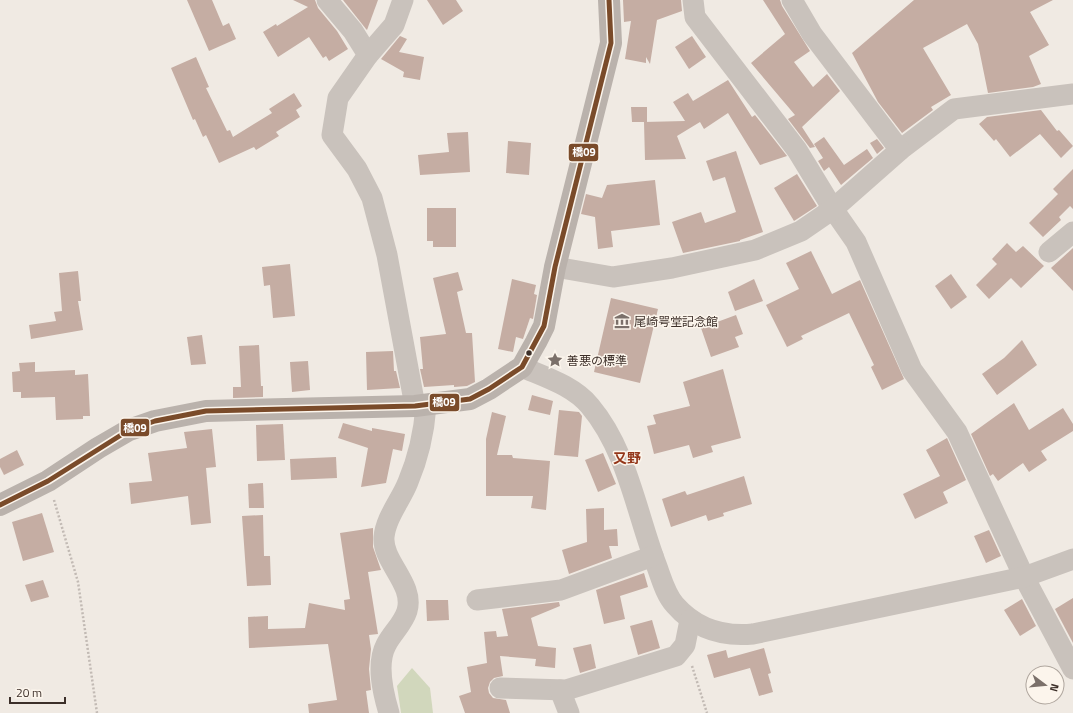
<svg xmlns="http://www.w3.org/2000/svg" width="1073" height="713" font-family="'Titillium Web','Noto Sans JP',sans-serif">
<rect width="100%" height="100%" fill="#f0eae3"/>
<path fill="#d1d7bc" d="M412,668L430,688L433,713H401L397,686Z"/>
<g fill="#c5ada3">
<path d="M187,0H212L223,26L229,23L236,39L209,51Z"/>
<path d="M293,0H315L318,8L337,31L348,49L329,61L326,56L323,58L309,37L278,57L263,32L276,24L277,26L308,7Z"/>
<path d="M343,0H378L367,30L366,29Z"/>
<path d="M427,0H456L463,11L443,25Z"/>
<path d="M623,0H681L682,11L657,20L650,64L646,57V63L625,59L631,21L624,22Z"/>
<path d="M763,0H780L782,6L810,51L794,62L813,87L827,74L840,91L802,127L815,147L810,148L788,119L795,115L751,63L785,34Z"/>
<path d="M914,0H1053L1030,12L1049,45L1029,56L1041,84L1033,87L988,93L978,44L967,24L923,48L951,95L931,107L933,110L902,133L878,102L852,53Z"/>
<path d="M400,36L407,39L399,52L424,57L420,80L403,77L404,72L381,59Z"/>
<path d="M692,36L706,57L689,69L675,47Z"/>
<path d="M196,57L209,87L206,88L227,131L230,130L233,137L272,113L269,109L294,93L302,106L296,110L300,117L276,132L279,136L256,150L254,147L219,163L206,135L203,137L195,119L193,120L171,68Z"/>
<path d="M728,80L752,117L755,115L787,156L760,165L728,113L704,129L700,122L677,136L686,159L645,160L644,122L685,121L673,102L688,93L693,101Z"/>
<path d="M631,107H647V122H632Z"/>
<path d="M1041,110L1057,131L1059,130L1073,146L1061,158L1040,134L1010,157L996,139L994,141L979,124L987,117Z"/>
<path d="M468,132L470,172L420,175L418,155L449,152L447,133Z"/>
<path d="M824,137L844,165L867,149L873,158L841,185L829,167L824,171L818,161L823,158L814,144Z"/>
<path d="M877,139L884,148L877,154L870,143Z"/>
<path d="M508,141L531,143L529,175L506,173Z"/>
<path d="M736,151L763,232L740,240V241L683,253L672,222L701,212L705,223L736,212L725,177L713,181L706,161Z"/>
<path d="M1073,169V209L1070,206L1059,217L1061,220L1043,237L1029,223L1058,194L1053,189Z"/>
<path d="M797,174L817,206L794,221L774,188Z"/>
<path d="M655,180L660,225L611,231L613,247L598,249L595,217L581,214L586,194L602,198L607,185Z"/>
<path d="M427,208H456V247H433V241H427Z"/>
<path d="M1007,243L1016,252L1023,246L1044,266L1021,288L1011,278L989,299L976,285L997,264L992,259Z"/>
<path d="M1073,248V291L1051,268Z"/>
<path d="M811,251L832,294L860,280L904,379L882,390L871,367L874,365L849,313L801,336L803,339L787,347L766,305L799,289L786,263Z"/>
<path d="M290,264L295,316L273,318L270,285L264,286L262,267Z"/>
<path d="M78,271L81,301H78L83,330L31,339L29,325L56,321L54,312L62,311L59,273Z"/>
<path d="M458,272L463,290L457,292L466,333H472L475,382L467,386L454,387V385L424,387L420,369H423L420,337L446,334L433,278Z"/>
<path d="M951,274L967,297L951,309L935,286Z"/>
<path d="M512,279L536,285L534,294L537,295L533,319L530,318L523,339L516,337L513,352L498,349Z"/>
<path d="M754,279L763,301L735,311L728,292Z"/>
<path d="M611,298L658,309L640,383L594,372Z"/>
<path d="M736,315L743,334L735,337L739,347L711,357L701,328Z"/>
<path d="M202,335L206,364L191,365L187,337Z"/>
<path d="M1022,340L1037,365L997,395L982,374L1004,358Z"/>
<path d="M259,345L261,386H263V397L233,398V387H241L239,346Z"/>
<path d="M393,351L394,371H396L400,388L367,390L366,352Z"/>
<path d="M308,361L310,390L292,392L290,362Z"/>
<path d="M35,362V372L75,370V375L88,374L90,416H83V419L56,420L55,397L21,398V392H13L12,372L20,371L19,363Z"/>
<path d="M723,369L741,438L711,446L713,452L693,458L689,445L654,454L647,426L656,424L653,415L690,406L683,382Z"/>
<path d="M532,395L553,401L550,415L528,410Z"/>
<path d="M1014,403L1029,430L1063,408L1073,424V431L1041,451L1047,460L1029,472L1023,463L998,481L993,474L990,476L971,434Z"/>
<path d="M559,410L579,412L582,416L578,457L554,455Z"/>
<path d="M492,412L506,416L497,455H512L513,458L550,461L546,510L531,508L533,496H486V439Z"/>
<path d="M343,423L372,431V428L405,434L402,451L393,449L386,483L361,487L368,448L338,438Z"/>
<path d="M283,424L285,460L257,461L256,425Z"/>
<path d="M212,429L216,467L206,468L211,523L191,525L188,496L131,504L129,483L152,481L148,453L187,448L184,432Z"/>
<path d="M947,438L966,480L943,492L948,503L915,519L903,494L940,476L926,450Z"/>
<path d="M17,450L24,465L4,475L0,467V459Z"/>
<path d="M603,453L616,484L598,492L585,460Z"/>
<path d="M336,457L337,478L291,480L290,459Z"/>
<path d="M744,476L752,504L723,513L724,516L708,521L706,515L671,527L662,499L685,491L687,495Z"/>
<path d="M263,483L264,508H249L248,484Z"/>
<path d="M604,508V530L617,529L618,546H609L612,558L569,574L562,550L587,542L586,509Z"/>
<path d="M42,513L54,552L23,561L12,522Z"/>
<path d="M263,515L264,556H270L271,585L247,586L242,516Z"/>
<path d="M373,528V547L381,570L368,572L378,634L369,635L371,649L369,669L371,690L366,691L369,713H309L308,704L337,700L328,644L249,648L248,617L268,616V629L305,628L309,603L345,610L344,600L350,599L340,533Z"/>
<path d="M989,530L1001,556L986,563L974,536Z"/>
<path d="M644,573L648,587L620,596L625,619L604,624L596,590Z"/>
<path d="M43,580L49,597L31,602L25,585Z"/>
<path d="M1073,598V643L1055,609Z"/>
<path d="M1022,599L1036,626L1020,636L1004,610Z"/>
<path d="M426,600H448L449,620L427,621Z"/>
<path d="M559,602L560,606L531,618L538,646L556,648L555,668L535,666L536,659L500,656L503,676L494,678L490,682L488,688L489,693L493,698L506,700L510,713H465L459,696L471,692L467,667L487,663L484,632L496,631L497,637L508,636L502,609Z"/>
<path d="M652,620L660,648L638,655L630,626Z"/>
<path d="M591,644L596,668L580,673L573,648Z"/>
<path d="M764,648L771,673L768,674L773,692L759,696L750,668L714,678L707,655L726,650L728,658Z"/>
</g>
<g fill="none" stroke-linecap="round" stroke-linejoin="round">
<g stroke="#c2bab4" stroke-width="2.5" stroke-dasharray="2 2" stroke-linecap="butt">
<path d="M54,500L78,582L97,713"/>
<path d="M692,666L707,713"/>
</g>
<g stroke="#c9c2bc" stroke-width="21">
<path d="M327,0L353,31L368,55L338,98L332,135L357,169L372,198L387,255L415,406"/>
<path d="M693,0L695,17L797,150L833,209L856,242L912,370L957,432L1024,577L1073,669"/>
<path d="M368,55L394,25L403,0"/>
<path d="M900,150L954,109L1073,94"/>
<path d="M1049,252L1073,232"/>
<path d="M555,267L613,277L672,268L755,250L801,231L833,209L900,150L812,34L792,0"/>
<path d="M522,367C545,377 574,386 590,406C627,450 636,511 656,564C661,577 665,594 675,605C696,629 722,637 753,634L1024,577L1073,559"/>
<path d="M477,600L561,590L653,556"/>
<path d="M500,688L566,690L676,656L685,645L690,620"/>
<path d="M560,690L569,713"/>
<path d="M389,713C383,693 376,664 386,645C392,633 403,624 407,611C415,584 382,562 384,537C386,517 401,500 408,482C419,456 424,433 426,406"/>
</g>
<path stroke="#bab2ac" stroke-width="22" d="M0,505L48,481L98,448L129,430L155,421L206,411L415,406L470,399L489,389L522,367L536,342L544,326L555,267L611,43L609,0"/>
<defs>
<path id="bus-1" d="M0,505L48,481L129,430L155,421L206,411L415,406L470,399L489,389L522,367L544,326L555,267L611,43L609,0"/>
</defs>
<use href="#bus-1" stroke="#fcf5ec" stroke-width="8"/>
<use href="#bus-1" stroke="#7a4b2a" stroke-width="5"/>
</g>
<defs>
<symbol id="museum-bare" viewBox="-9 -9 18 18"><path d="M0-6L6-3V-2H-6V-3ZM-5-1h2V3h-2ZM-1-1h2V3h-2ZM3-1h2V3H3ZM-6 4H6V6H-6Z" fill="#7b706a" stroke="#fcf5ec" stroke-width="2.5" paint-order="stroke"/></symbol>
<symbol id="sight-bare" viewBox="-9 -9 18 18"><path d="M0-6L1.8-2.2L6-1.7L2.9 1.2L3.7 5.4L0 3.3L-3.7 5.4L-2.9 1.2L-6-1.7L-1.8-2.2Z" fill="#7b706a" stroke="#fcf5ec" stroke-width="2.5" paint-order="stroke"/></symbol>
</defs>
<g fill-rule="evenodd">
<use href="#museum-bare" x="611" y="310" width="22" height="22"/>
<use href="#sight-bare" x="544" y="349" width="22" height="22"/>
</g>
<circle fill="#3c2f29" stroke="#fcf5ec" stroke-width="1.5" cx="529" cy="353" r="3.5"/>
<g text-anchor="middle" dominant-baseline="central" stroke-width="3" stroke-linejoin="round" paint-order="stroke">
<g font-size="12" fill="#3c2f29" stroke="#fcf5ec" text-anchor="start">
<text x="634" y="321">尾崎咢堂記念館</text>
<text x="567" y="360">善悪の標準</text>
</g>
<g font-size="14" font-weight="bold" fill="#943619" stroke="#fcf5ec">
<text x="627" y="457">又野</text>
</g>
</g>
<g stroke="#fcf5ec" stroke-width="1.5">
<rect x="568" y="143" width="31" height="19" rx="4" fill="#7a4b2a"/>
<rect x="429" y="393" width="31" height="19" rx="4" fill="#7a4b2a"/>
<rect x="120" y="418" width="30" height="19" rx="4" fill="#7a4b2a"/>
</g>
<g font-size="11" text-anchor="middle" font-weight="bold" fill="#fff">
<text x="584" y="156">橋09</text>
<text x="444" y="406">橋09</text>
<text x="135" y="432">橋09</text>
</g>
<g transform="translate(1045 685) rotate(106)"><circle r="19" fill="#fcf5ec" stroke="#afa69e"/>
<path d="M0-3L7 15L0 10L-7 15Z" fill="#7b706a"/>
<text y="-6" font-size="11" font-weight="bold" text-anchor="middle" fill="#3c2f29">N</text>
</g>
<path d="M10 697v6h55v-6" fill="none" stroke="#3c2f29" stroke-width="2"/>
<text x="16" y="697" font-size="12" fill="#3c2f29" stroke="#fcf5ec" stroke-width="3" paint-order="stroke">20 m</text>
</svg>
